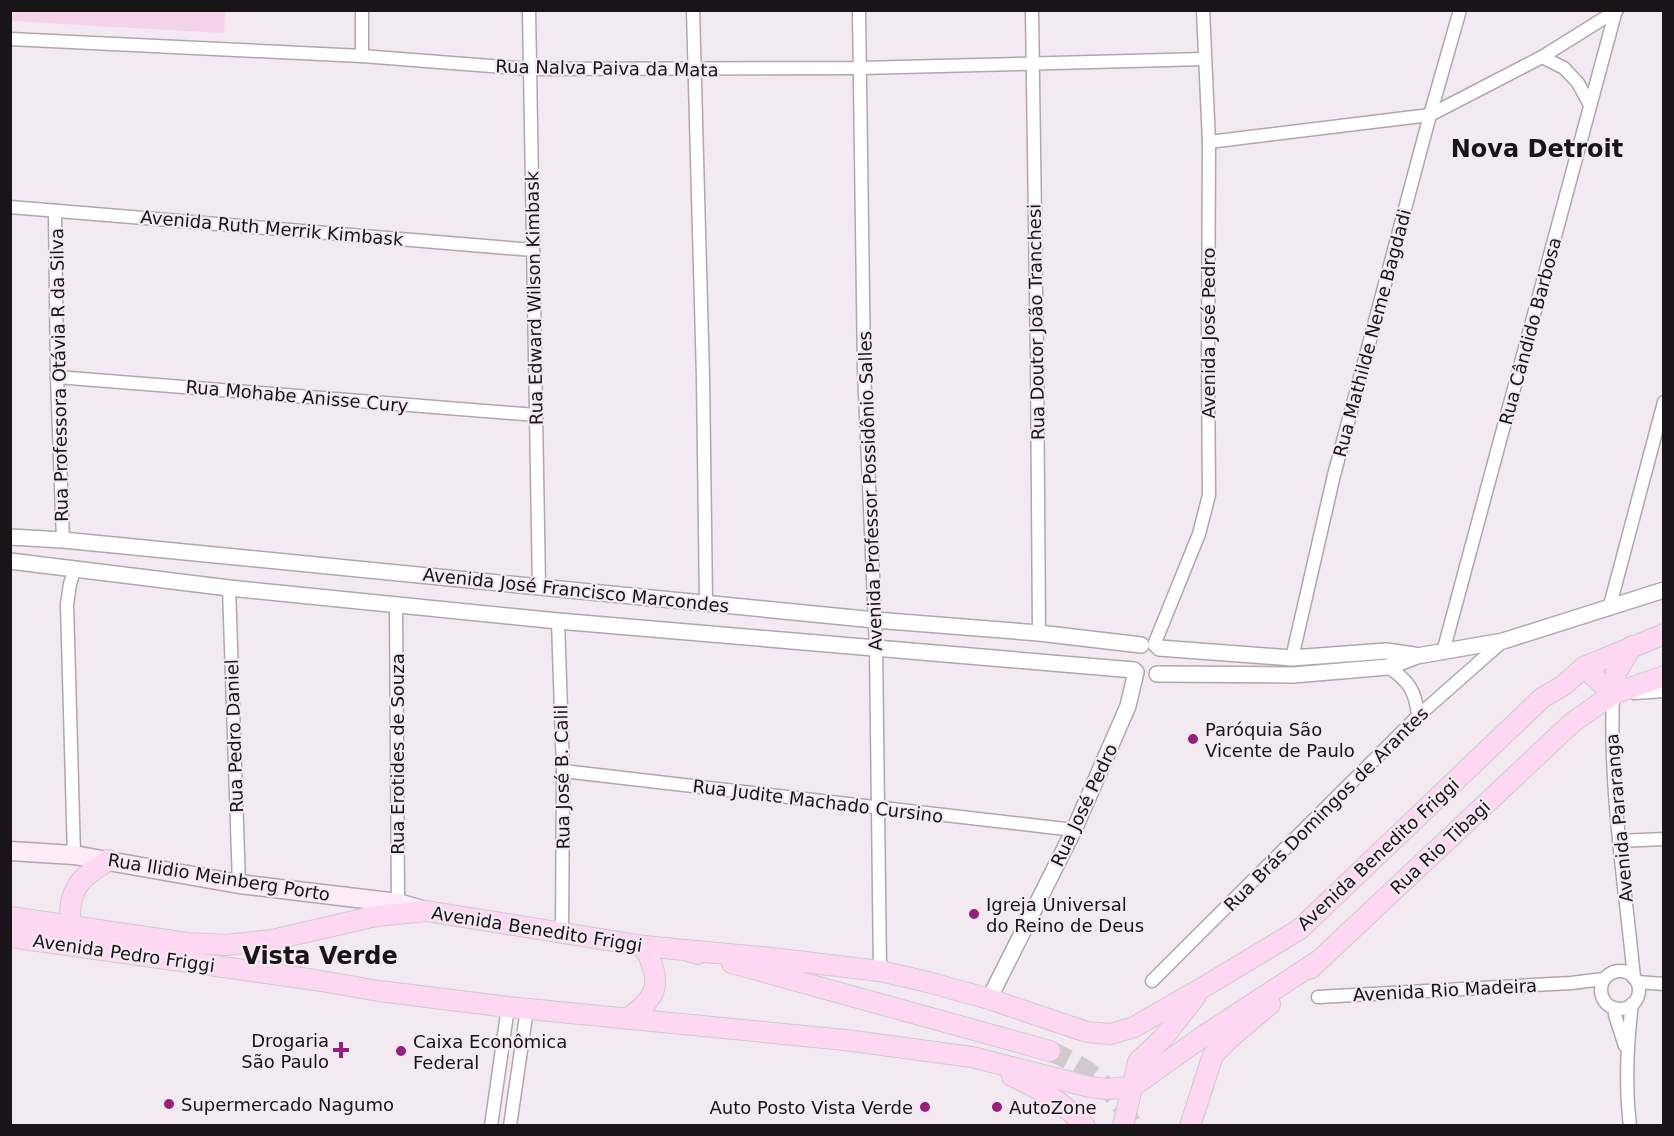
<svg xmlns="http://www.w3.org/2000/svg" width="1674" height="1136" font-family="'DejaVu Sans',sans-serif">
<rect width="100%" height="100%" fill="#f3e9f0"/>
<path fill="#f4d2e9" d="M10,11L11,10L225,11L224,33L11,21Z"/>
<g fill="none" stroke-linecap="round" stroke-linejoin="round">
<path stroke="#d2c9cf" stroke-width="20" stroke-dasharray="20 10" stroke-linecap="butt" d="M1050,1051C1084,1065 1117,1089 1131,1123"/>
<defs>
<g id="minor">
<path d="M362,10V56"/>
<path d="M529,10L539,586"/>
<path d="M693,10L703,378L706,602"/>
<path d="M859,10L864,369L876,647L880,971"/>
<path d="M1032,10L1037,359L1039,633"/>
<path d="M10,39L362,56L530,69L861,68L1204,59"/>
<path d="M1542,57L1564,68L1578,83L1590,105"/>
<path d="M1209,142L1430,115L1542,57L1617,10"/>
<path d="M10,207L533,250"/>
<path d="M55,211L57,377L63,540"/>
<path d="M57,377L536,415"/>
<path d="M229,588L239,884"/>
<path d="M396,604L398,903"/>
<path d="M1609,609L1664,402"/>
<path d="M558,621L563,771L562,934"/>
<path d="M1154,645L1199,534L1209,495L1208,364L1209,142L1203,10"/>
<path d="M1443,652L1616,10"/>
<path d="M1292,658L1334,475L1430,115L1460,10"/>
<path d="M1388,667C1408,680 1416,691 1418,716"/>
<path d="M1635,693L1664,691"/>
<path d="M1614,694H1613C1609,789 1625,884 1634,978"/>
<path d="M563,771L1074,830"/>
<path d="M1619,841L1664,839"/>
<path d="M74,855L67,604L70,584L75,568"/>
<circle cx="1620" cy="990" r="19"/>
<path d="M1152,981L1418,716L1503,641"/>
<path d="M1637,982L1664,984"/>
<path d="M1318,997L1571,983L1604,979"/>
<path d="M1615,1008V1015L1625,1046"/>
<path d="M491,1126L508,1007"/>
<path d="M510,1126L527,1009"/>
<path d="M1630,1126C1625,1085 1627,1044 1632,1004"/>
</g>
<g id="tertiary">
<path d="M10,537L63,540L875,620L1039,633L1141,645"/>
<path d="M10,561L229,588L558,621L1134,670"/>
<path d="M1159,648L1292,658L1386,651L1414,655"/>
<path d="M1157,674L1293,675L1388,667L1417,656L1503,641L1664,590"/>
<path d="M989,999L1074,830L1128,706L1136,672"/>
</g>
<path id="secondary" d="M10,851L74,855L239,884L398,903L422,910"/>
<g id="primary">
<path d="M1584,667L1613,694"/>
<path d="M1613,694L1616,673L1632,646"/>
<path d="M10,917L187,943L226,945L272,940L376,916L426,911L644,946L685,950L698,954"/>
<path d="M10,937L315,980L379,991L508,1007L845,1040L972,1057L1090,1087L1106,1089L1132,1087L1205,1035L1318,961"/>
<path d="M74,937C68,919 68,897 81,881C88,873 100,867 108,860"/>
<path d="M685,950L771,958L880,971L928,982L989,999L1087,1032L1111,1034L1134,1027L1202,988L1300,929L1542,698L1564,685L1584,667L1664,634"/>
<path d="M732,963L1050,1051"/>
<path d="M1310,969L1573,722L1613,694L1664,676"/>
<path d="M628,1018C661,995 661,981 644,946"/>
<path d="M1012,1076C1039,1089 1064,1102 1085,1126"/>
<path d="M1123,1126L1138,1062L1163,1038L1195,997"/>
<path d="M1190,1126L1213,1055L1230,1038L1270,1004"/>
</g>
</defs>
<use href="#minor" stroke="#b0a6ad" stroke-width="15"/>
<use href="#tertiary" stroke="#b0a6ad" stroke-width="18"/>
<use href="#secondary" stroke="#b0a6ad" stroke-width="21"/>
<use href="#primary" stroke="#cccbcc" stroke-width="22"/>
<use href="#minor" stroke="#fff" stroke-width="12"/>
<use href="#tertiary" stroke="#fff" stroke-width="15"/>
<use href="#secondary" stroke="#feebf8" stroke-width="18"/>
<use href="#primary" stroke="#fed7f2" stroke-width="20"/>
</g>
<g fill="#941f7c" stroke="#f3e9f0" stroke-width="2">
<circle cx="1193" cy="739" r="6"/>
<circle cx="974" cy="914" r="6"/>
<path d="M338 1041h6v6h6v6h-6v6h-6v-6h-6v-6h6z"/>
<circle cx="401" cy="1051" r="6"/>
<circle cx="169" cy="1104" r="6"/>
<circle cx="925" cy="1107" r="6"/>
<circle cx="997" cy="1107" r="6"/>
</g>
<g text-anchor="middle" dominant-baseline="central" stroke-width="4.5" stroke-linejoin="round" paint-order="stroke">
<g font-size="18" fill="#181417" stroke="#f3e9f0">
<text transform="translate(607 68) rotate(1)">Rua Nalva Paiva da Mata</text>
<text transform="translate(272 228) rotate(5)">Avenida Ruth Merrik Kimbask</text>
<text transform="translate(534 298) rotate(-91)">Rua Edward Wilson Kimbask</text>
<text transform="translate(1036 322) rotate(-91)">Rua Doutor João Tranchesi</text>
<text transform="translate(1530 331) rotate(-75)">Rua Cândido Barbosa</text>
<text transform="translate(1208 333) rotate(-90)">Avenida José Pedro</text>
<text transform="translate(1372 333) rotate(-75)">Rua Mathilde Neme Bagdadi</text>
<text transform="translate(59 375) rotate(-91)">Rua Professora Otávia R da Silva</text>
<text transform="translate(297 396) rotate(5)">Rua Mohabe Anisse Cury</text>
<text transform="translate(870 491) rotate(-92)">Avenida Professor Possidônio Salles</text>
<text transform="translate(576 590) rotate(6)">Avenida José Francisco Marcondes</text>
<text transform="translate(234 736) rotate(-92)">Rua Pedro Daniel</text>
<text transform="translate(397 754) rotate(-90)">Rua Erotides de Souza</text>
<text transform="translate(562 777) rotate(-91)">Rua José B. Calil</text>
<text transform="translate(818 801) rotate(7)">Rua Judite Machado Cursino</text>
<text transform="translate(1084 805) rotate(-65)">Rua José Pedro</text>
<text transform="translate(1326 809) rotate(-45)">Rua Brás Domingos de Arantes</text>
<text transform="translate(1619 818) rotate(-95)">Avenida Pararanga</text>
<text transform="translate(1440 847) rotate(-43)">Rua Rio Tibagi</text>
<text transform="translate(1378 854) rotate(-43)">Avenida Benedito Friggi</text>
<text transform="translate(219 877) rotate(9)">Rua Ilidio Meinberg Porto</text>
<text transform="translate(537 929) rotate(9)">Avenida Benedito Friggi</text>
<text transform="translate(124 953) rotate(8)">Avenida Pedro Friggi</text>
<text transform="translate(1445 990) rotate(-3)">Avenida Rio Madeira</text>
</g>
<g font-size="18" fill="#181417" stroke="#f3e9f0" text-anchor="start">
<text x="1205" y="729">Paróquia São<tspan x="1205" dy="21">Vicente de Paulo</tspan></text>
<text x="986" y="904">Igreja Universal<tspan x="986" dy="21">do Reino de Deus</tspan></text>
<text x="329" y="1040" text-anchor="end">Drogaria<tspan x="329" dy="21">São Paulo</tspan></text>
<text x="413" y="1041">Caixa Econômica<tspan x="413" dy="21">Federal</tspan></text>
<text x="181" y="1104">Supermercado Nagumo</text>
<text x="913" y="1107" text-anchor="end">Auto Posto Vista Verde</text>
<text x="1009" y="1107">AutoZone</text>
</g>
<g font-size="24" font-weight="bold" fill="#181417" stroke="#f3e9f0">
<text x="1537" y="149">Nova Detroit</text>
<text x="320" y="956">Vista Verde</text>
</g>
</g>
<rect width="1674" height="1136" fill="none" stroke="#181417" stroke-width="24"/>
</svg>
